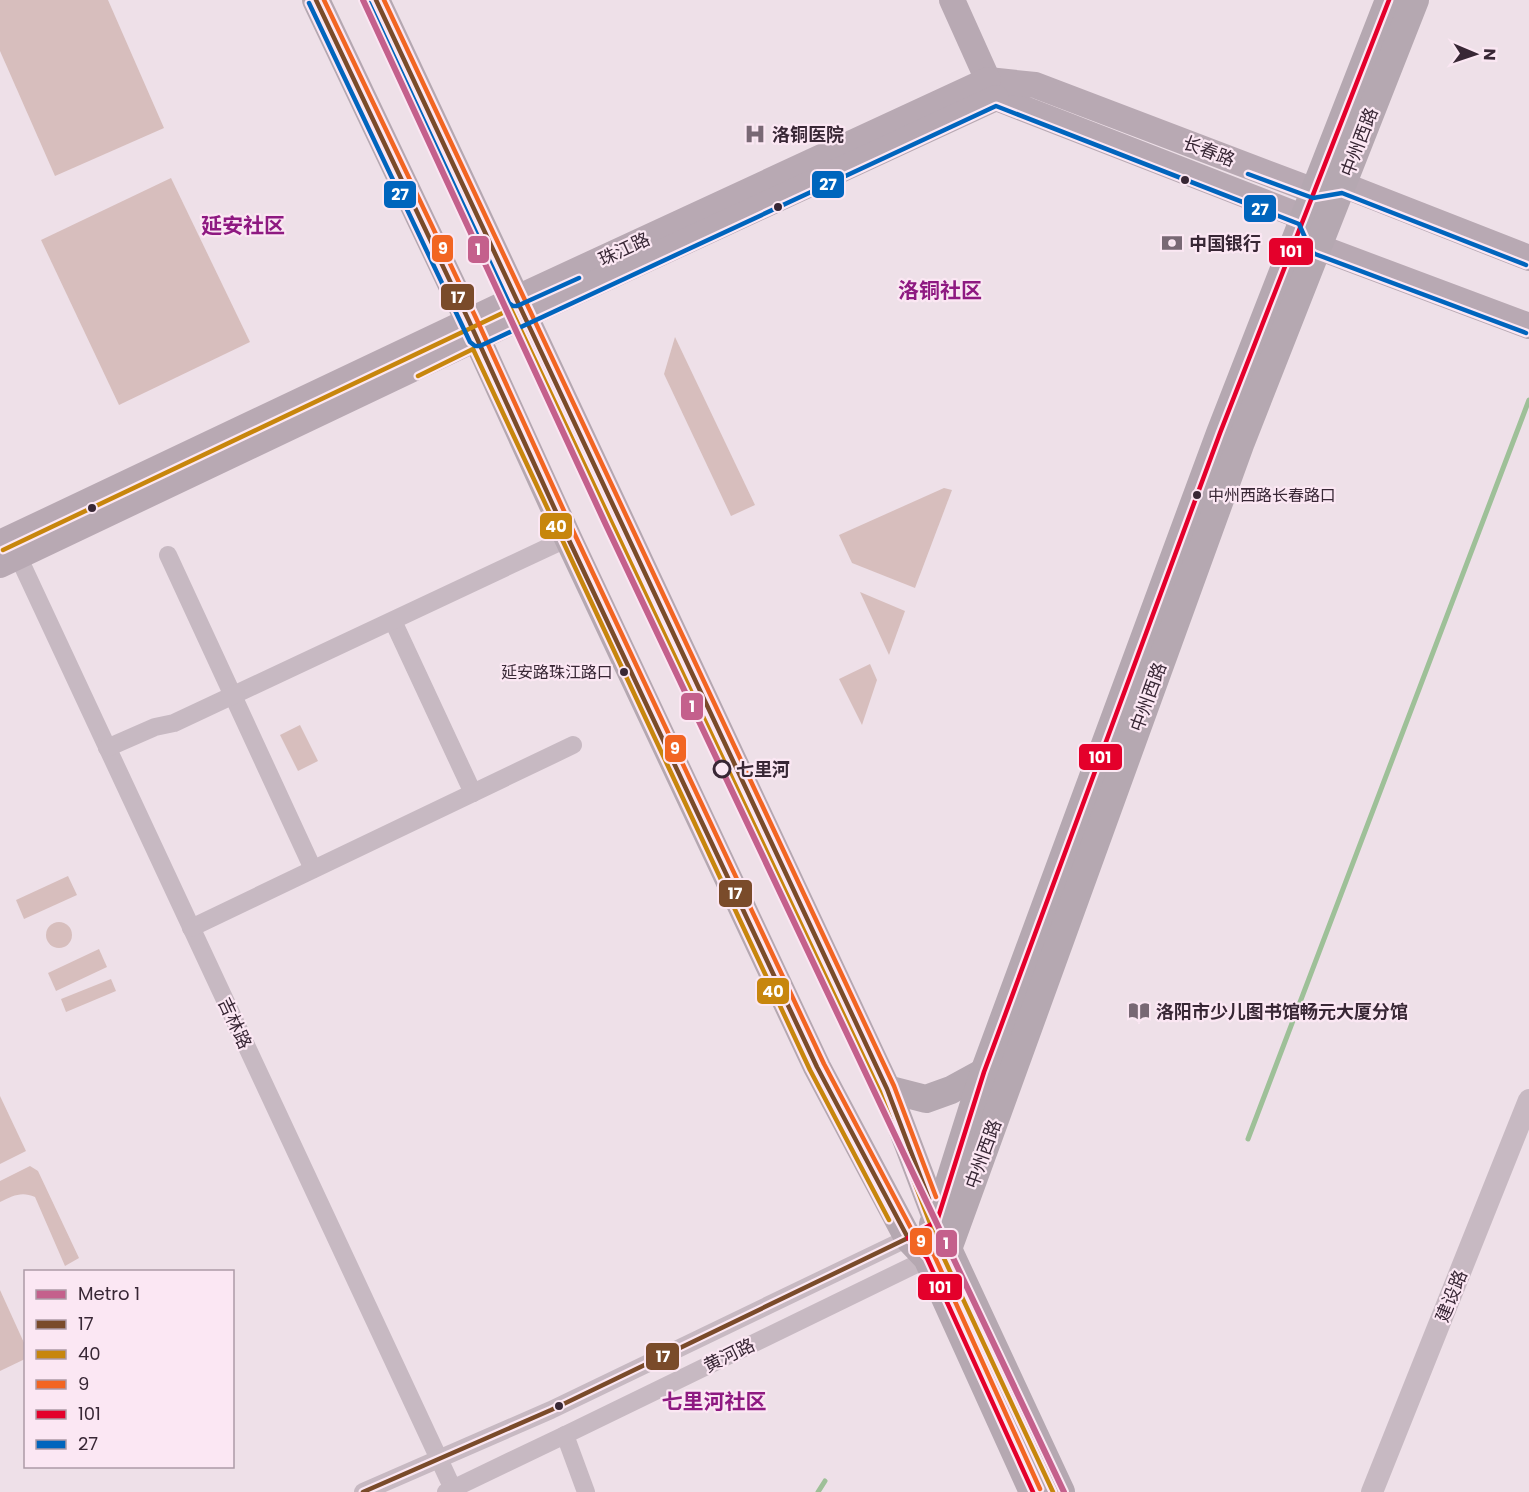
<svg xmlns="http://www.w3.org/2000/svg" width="1529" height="1492" font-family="Poppins,'Noto Sans SC',sans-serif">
<rect width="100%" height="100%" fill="#eee0e8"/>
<g fill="#d7bebd">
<path d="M0,0H108L164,128L55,176L0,51Z"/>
<path d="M171,178L250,342L119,405L41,240Z"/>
<path d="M675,337L755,505L731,516L664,374Z"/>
<path d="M944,488L952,490L915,588L852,563L839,535Z"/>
<path d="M860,592L905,611L889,655Z"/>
<path d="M870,664L877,680L862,725L839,679Z"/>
<path d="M300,725L318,761L298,771L280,735Z"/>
<path d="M68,876L77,895L24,919L16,900Z"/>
<circle cx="59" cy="935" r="13"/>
<path d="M99,949L107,967L56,991L48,973Z"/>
<path d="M111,979L116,991L66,1012L61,999Z"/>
<path d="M0,1096L26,1151L0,1164Z"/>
<path d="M30,1166L38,1171L79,1258L65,1266L35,1197C21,1191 13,1196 0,1202V1181Z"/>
<path d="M0,1290L25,1345V1359L0,1371Z"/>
</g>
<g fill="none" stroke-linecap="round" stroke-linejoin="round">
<g stroke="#9ec098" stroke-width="5">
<path d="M1248,1139L1529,400"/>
<path d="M818,1492L825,1481"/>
</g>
<g stroke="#c7b9c2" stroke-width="18">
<path d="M168,555L313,869"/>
<path d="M18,556L453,1489"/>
<path d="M393,621L473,793"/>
<path d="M107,748L155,727L174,723L568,538"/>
<path d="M191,928L573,745"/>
<path d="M565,1435L586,1492"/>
<path d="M363,1492L551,1410L908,1238"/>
<path d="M446,1492L565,1435L935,1255"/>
</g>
<path stroke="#c7b9c2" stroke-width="22" d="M1372,1492L1529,1100"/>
<g stroke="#b8a9b3" stroke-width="26">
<path d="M952,0L996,98L1305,218L1318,247L1529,326"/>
<path d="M988,80L1035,85L1314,191L1343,185L1529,258"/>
<path d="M0,543L515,299L988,80"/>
<path d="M0,565L524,316L996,98"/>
</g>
<g stroke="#b5a8b1" stroke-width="28">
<path d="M316,0L469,321L568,538L817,1067L908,1238L927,1258L1033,1492"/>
<path d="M376,0L887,1089L948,1249L1061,1492"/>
<path d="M887,1089L926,1099L951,1090L984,1072"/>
<path d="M933,1224L937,1221L984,1072L1220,433L1389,0"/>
<path d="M948,1249L1241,442L1415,0"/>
</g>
<defs>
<g id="bus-1">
<path d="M316,0L469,321L568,538L817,1067L908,1238L551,1410L363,1492"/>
<path d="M376,0L887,1089L929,1199"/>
</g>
<g id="bus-2">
<path d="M418,376L473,349L810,1070L889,1220"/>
<path d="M3,550L511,309L880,1092L941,1252L1053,1492"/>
</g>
<g id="bus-3">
<path d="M324,0L476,318L575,535L824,1064L914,1234L934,1255L1040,1489"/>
<path d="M384,0L894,1086L936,1197"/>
</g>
<path id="bus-4" d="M1033,1492L927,1258L908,1238L937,1221L984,1072L1220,433L1389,0"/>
<g id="bus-5">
<path d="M309,3L470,342L475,346H480L996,106L1299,224L1311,251L1315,254L1526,333"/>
<path d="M369,3L509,303L513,306H517L579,278"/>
<path d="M1248,174L1313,198L1342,193L1526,265"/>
</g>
</defs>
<use href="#bus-1" stroke="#fbe7f3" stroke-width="9"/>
<use href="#bus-2" stroke="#fbe7f3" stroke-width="9"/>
<use href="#bus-3" stroke="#fbe7f3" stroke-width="9"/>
<use href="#bus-4" stroke="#fbe7f3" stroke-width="9"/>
<use href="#bus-5" stroke="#fbe7f3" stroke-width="9"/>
<use href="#bus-1" stroke="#7a4b2a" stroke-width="4.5"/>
<use href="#bus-2" stroke="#c7860d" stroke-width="4.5"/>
<use href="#bus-3" stroke="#f26522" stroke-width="4.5"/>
<use href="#bus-4" stroke="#e4002b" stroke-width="4.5"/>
<use href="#bus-5" stroke="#0065bd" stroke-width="4.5"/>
<defs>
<path id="metro-1" d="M363,0L606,525L1064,1492"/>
</defs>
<use href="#metro-1" stroke="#fbe7f3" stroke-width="10"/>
<use href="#metro-1" stroke="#c4608c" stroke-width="6"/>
</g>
<defs>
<symbol id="hospital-bare" viewBox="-9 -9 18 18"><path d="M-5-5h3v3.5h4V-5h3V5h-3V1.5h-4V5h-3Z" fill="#786874" stroke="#fbe7f3" stroke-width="2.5" paint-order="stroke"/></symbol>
<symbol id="bank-bare" viewBox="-9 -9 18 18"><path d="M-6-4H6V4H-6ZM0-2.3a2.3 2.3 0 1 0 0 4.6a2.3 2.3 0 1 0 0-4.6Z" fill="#786874" stroke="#fbe7f3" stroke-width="2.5" paint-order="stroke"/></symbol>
<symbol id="library-bare" viewBox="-9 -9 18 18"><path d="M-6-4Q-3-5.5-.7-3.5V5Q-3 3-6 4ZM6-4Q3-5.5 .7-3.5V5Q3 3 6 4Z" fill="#786874" stroke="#fbe7f3" stroke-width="2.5" paint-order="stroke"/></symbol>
</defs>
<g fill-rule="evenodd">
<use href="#hospital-bare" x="740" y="119" width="30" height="30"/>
<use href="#bank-bare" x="1157" y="228" width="30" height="30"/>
<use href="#library-bare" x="1124" y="996" width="30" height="30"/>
</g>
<g fill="#382735" stroke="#fbe7f3" stroke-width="2">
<circle cx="1185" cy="180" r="5"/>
<circle cx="778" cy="207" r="5"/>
<circle cx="1197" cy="495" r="5"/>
<circle cx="92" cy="508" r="5"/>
<circle cx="624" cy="672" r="5"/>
<circle cx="559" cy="1406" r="5"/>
</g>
<circle fill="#fbe7f3" stroke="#382735" stroke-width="3" cx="722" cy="769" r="8"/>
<g text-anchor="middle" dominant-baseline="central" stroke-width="4.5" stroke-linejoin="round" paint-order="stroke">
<g font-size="16" fill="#382735" stroke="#fbe7f3" text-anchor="start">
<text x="1208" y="495">中州西路长春路口</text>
<text x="613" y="672" text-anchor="end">延安路珠江路口</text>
</g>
<g font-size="18" font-weight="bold" fill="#382735" stroke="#fbe7f3" text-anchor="start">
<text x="772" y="134">洛铜医院</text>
<text x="1189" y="243">中国银行</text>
<text x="1156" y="1011">洛阳市少儿图书馆畅元大厦分馆</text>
</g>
<g font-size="18" fill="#382735" stroke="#fbe7f3">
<text transform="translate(1359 142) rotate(-69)">中州西路</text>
<text transform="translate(1209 151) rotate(21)">长春路</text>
<text transform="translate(624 249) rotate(-25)">珠江路</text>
<text transform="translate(1148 697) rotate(-70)">中州西路</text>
<text transform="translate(235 1023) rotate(65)">吉林路</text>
<text transform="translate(983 1154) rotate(-70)">中州西路</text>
<text transform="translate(1451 1296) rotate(-68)">建设路</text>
<text transform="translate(729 1355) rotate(-26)">黄河路</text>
</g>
<g font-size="18" font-weight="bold" fill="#382735" stroke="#fbe7f3" text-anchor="start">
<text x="736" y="769">七里河</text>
</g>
<g font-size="21" font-weight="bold" fill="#8e1981" stroke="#fbe7f3">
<text x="243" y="225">延安社区</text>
<text x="940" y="290">洛铜社区</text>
<text x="714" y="1401">七里河社区</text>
</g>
</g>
<g stroke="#fbe7f3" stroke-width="2">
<rect x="811" y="170" width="34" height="29" rx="6" fill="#0065bd"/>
<rect x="383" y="180" width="34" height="29" rx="6" fill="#0065bd"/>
<rect x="1243" y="194" width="34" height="29" rx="6" fill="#0065bd"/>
<rect x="431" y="234" width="23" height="29" rx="6" fill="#f26522"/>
<rect x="467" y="235" width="23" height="29" rx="6" fill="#c4608c"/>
<rect x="1268" y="237" width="46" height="29" rx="6" fill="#e4002b"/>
<rect x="440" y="283" width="35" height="28" rx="6" fill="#7a4b2a"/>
<rect x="539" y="512" width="34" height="28" rx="6" fill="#c7860d"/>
<rect x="680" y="692" width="24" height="29" rx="6" fill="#c4608c"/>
<rect x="664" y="734" width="23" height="29" rx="6" fill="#f26522"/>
<rect x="1078" y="743" width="45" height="28" rx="6" fill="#e4002b"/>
<rect x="718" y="879" width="35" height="29" rx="6" fill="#7a4b2a"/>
<rect x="756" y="977" width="34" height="28" rx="6" fill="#c7860d"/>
<rect x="909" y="1227" width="24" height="29" rx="6" fill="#f26522"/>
<rect x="935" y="1229" width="23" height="29" rx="6" fill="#c4608c"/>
<rect x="917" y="1273" width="46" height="28" rx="6" fill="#e4002b"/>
<rect x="645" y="1342" width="35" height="29" rx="6" fill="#7a4b2a"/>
</g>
<g font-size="16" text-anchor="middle" font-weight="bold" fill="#fff">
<text x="828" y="190">27</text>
<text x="400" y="200">27</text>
<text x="1260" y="215">27</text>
<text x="443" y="254">9</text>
<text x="478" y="255">1</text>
<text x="1291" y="257">101</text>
<text x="458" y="303">17</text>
<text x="556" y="532">40</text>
<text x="692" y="712">1</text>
<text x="675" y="754">9</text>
<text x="1100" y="763">101</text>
<text x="735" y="899">17</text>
<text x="773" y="997">40</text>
<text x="921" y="1247">9</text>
<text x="946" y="1249">1</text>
<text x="940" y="1293">101</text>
<text x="663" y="1362">17</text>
</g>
<rect x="24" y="1270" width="210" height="198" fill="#fbe7f3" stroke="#ad9aa7" stroke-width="1.5"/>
<rect x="36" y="1290" width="30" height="9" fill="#c4608c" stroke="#ad9aa7" stroke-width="1.5"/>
<text x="78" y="1300" font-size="18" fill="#382735">Metro 1</text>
<rect x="36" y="1320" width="30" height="9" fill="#7a4b2a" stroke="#ad9aa7" stroke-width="1.5"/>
<text x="78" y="1330" font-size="18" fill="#382735">17</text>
<rect x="36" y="1350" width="30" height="9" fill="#c7860d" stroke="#ad9aa7" stroke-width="1.5"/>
<text x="78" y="1360" font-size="18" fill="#382735">40</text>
<rect x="36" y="1380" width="30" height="9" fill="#f26522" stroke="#ad9aa7" stroke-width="1.5"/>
<text x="78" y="1390" font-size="18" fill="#382735">9</text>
<rect x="36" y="1410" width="30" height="9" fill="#e4002b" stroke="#ad9aa7" stroke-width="1.5"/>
<text x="78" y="1420" font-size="18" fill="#382735">101</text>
<rect x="36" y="1440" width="30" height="9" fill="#0065bd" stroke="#ad9aa7" stroke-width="1.5"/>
<text x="78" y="1450" font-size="18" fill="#382735">27</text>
<g transform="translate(1475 54) rotate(92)" stroke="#fbe7f3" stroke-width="4.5" paint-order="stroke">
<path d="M0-4.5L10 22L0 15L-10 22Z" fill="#382735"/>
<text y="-9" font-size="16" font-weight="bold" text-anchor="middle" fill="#382735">N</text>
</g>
</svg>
